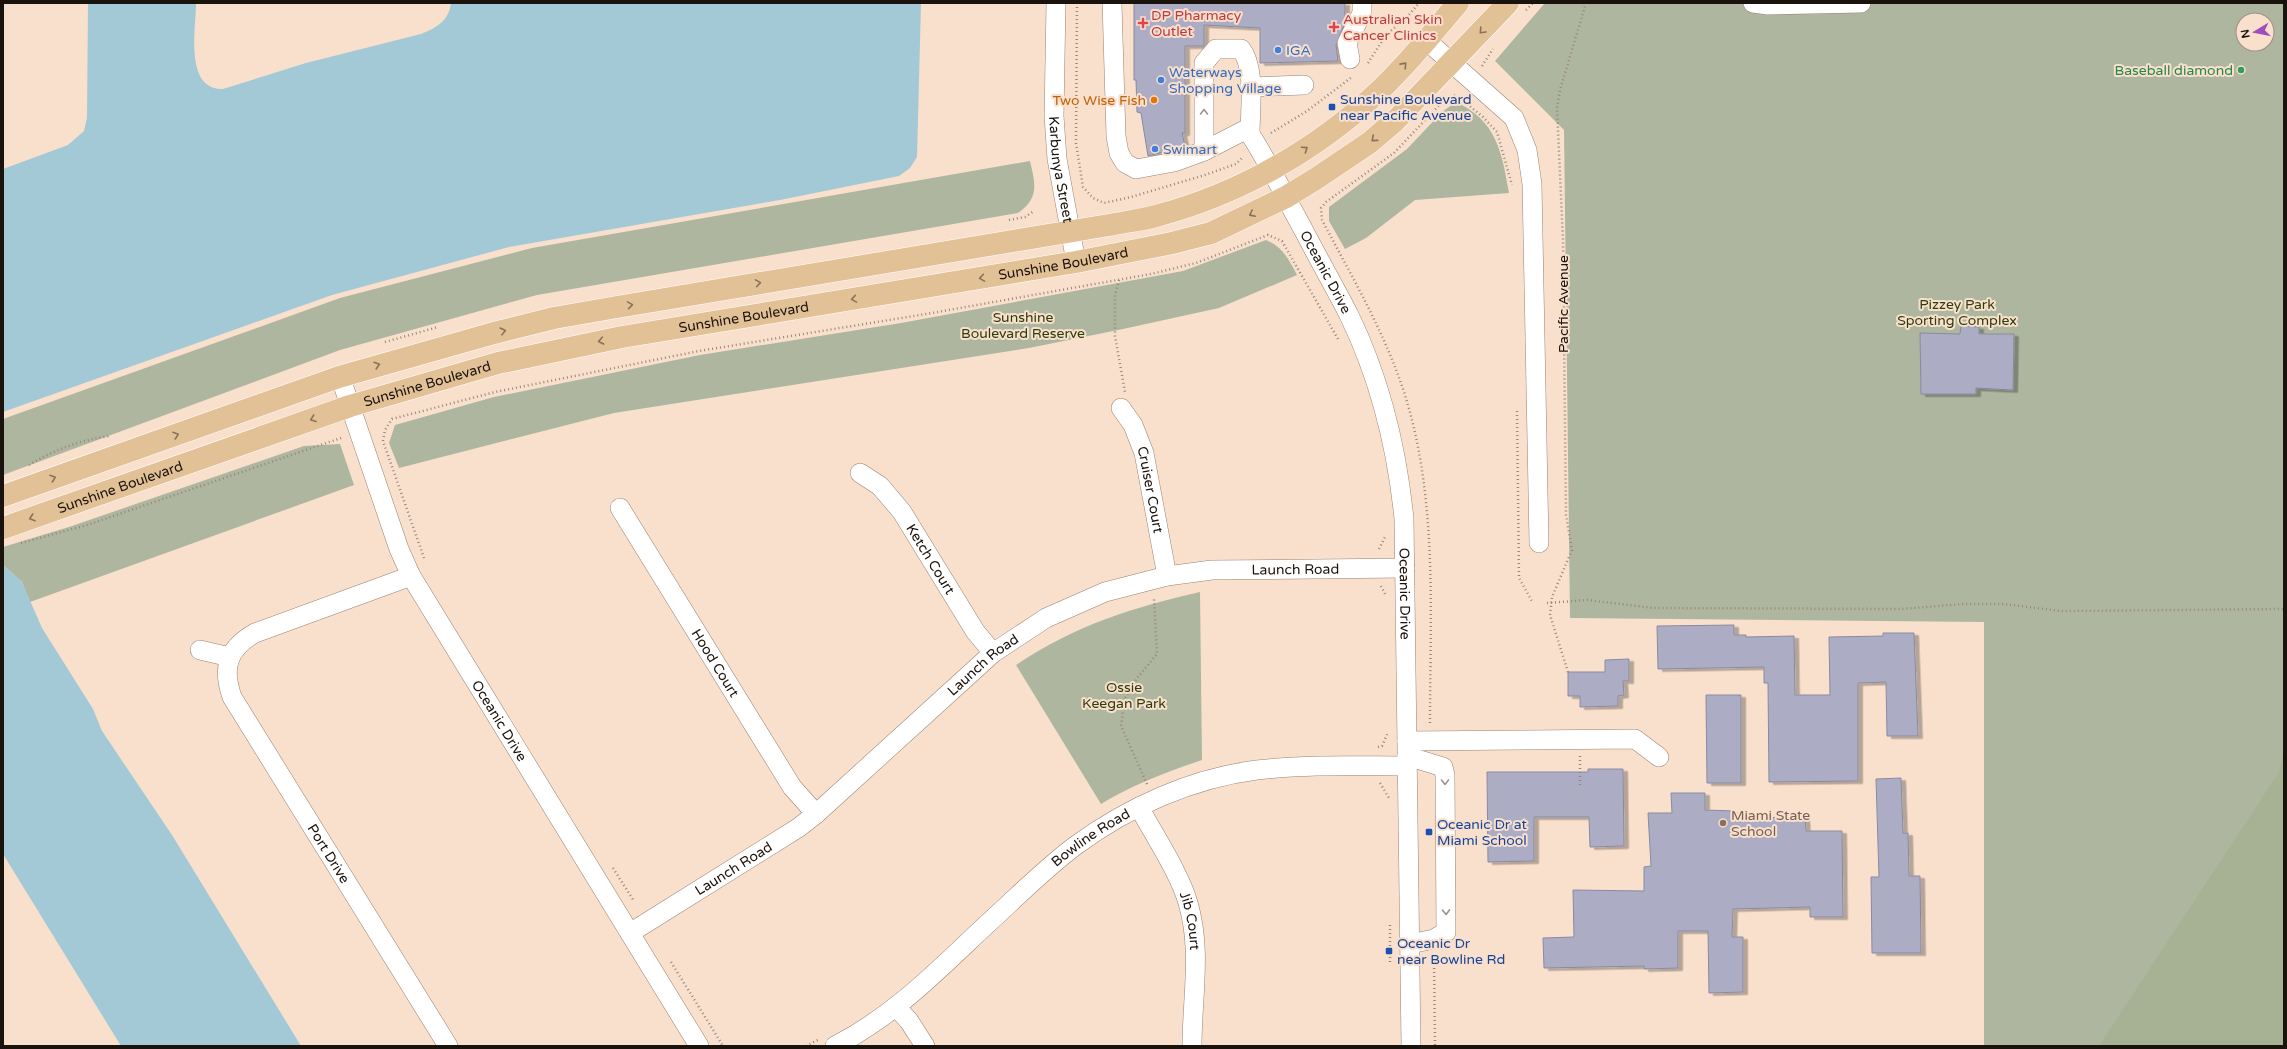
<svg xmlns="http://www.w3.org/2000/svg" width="2287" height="1049" font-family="'Varela Round',sans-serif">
<defs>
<filter id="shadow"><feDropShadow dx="4.5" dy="2.5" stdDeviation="0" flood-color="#0004"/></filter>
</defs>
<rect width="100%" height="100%" fill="#f8e0cd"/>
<g fill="#aeb6a0" fill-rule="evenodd">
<path d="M1545,3H2284V1046H1984V622L1570,618L1564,130L1495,61ZM2243,20H2267V44H2243Z"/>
<path d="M1456,102C1497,121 1502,153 1509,193L1415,200L1366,238L1345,249L1329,221V207L1407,149L1442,112Z"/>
<path d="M1030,161C1035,183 1040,198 1018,213L537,295L340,350L3,475V419L340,298L532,248Z"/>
<path d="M1266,240C1283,247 1289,260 1297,275L1219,308L1123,329L1029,348L614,413L399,468L389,443L395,425L494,397L700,355L901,323L1183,271Z"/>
<path d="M340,444L354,485L30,602L22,582L3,565V547L69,527L304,446Z"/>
<path d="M1200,592L1202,760C1167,772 1132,785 1101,804L1016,665C1076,625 1131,608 1200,592Z"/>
</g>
<path fill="#a6b293" d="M2284,749V1046H2099L2279,772Z"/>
<g fill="#a3c8d6">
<path d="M88,3H196C196,29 184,90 223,89L306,63L421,34C436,28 449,21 451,3H921L917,157L910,168L899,176L780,200L509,247L332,295L3,412V169L68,145L84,131L87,118Z"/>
<path d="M3,565L22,582L42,628L93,709L102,731L172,835L301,1046H121L3,854Z"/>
</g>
<g fill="#acacc5" stroke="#8a89a2" filter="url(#shadow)">
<path d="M1134,3H1345V23L1336,45L1338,61L1260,63V28L1204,25V46H1185V133H1182L1185,146L1148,156L1141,113L1137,112L1136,80H1134Z"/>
<path d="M1961,326L1979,327V334H2014L2013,390L1976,388V394H1921L1920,333L1960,334Z"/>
<path d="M1734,625V635H1746V637L1794,636L1795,695H1830L1829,637L1883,636V633H1914L1918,736H1887L1886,682L1858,683V781L1769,782L1768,683H1764V667L1658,669L1657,626Z"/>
<path d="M1629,659V681H1623L1624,695L1618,696V706L1580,707V696H1568V672H1605V660Z"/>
<path d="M1706,695H1741V783H1707Z"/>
<path d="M1588,769H1623L1624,846L1590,847L1589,817H1534V861L1488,862L1487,772H1588Z"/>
<path d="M1901,778L1903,833H1908L1909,876H1920L1921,953H1872L1871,877H1879L1876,779Z"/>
<path d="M1671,793H1705V810L1735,811V818L1805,817L1806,831H1842L1843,917H1810V907L1733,909L1732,937H1743V992L1709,993L1708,931H1678V968L1644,969V966L1544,968L1543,938L1574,937L1573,890L1644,891V867L1651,866L1648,813H1672Z"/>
</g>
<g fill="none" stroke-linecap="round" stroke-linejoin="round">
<defs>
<g id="minor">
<path id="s1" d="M1056,3L1054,116L1057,159L1076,262"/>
<path id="s2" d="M1112,3L1116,136L1119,153L1125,163L1136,169L1174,162L1204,151L1245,130L1250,134C1270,165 1285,197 1303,229C1318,258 1334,286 1349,315C1380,379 1397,448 1404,519L1411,1046"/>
<path d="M1753,3L1768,5L1861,3"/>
<path d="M1426,40L1514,118L1527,150L1532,184L1539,543"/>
<path d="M1350,59L1347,43L1362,13V3"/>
<path d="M1250,87L1304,85"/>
<path d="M1204,151V63L1216,49H1241C1256,68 1250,110 1250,134"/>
<path id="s3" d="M340,376L399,549L411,576L699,1046"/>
<path id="s4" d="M1121,408L1133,425L1144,453L1167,576"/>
<path id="s5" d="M860,473L880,486L902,512L975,631L993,653"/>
<path id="s6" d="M620,508L792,787L816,814"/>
<path id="s7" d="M411,576L255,633C227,649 222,668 232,697L448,1046"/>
<path d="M200,650L230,657"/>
<path d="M1407,741L1635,739L1659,757"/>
<path d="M1407,756L1443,767L1445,775L1446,932L1434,939L1410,944"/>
<path id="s8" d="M1139,807C1154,835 1180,874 1188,903C1202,950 1192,998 1192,1046"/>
<path id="s9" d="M630,933L798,828L816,814L993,653L1046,618L1105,592L1167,576L1212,570L1405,568"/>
<path d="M897,1008L909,1021L925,1046"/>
<path id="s10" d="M835,1046C895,1015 937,971 985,926C1015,899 1043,870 1075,846C1128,807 1192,778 1257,770C1307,764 1357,766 1407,766"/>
</g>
<g id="major">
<path d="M3,496L339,377L494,333L554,318L617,307L1109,225C1124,222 1141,220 1156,216C1239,194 1317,150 1379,91C1408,64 1433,32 1458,3"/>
<path id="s11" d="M3,528L350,406L498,363L622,337L1076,262L1172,243L1211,233L1286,197L1317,178L1369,143L1395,121L1508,3"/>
</g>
</defs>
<use href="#minor" stroke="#988271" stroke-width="20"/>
<use href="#major" stroke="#fff" stroke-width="23"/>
<g stroke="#978679" stroke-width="2.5" stroke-dasharray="1 3" stroke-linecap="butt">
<path d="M1077,3L1076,143L1083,187L1093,198L1104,203L1131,197L1205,175L1236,164L1243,157"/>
<path d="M1526,10L1533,3"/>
<path d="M1368,63L1386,35L1408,16L1419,3"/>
<path d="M1482,66L1493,49"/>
<path d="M1271,133L1307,111L1352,77"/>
<path d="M1009,220L1025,217L1034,211"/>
<path d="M1119,280L1115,295V336L1125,392"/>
<path d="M385,342L438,327"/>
<path d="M1517,411L1519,578L1533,603"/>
<path d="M29,465C54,450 80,440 110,436"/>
<path d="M21,543L87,525L341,438"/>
<path d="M1379,549L1386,535"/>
<path d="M424,558L383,441L385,430L392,419L495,392L699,351L932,313L1151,274L1196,263L1268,235L1282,241L1338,339"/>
<path d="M1381,586L1386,596"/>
<path d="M1547,603L1587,600L1654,608L1901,609L1963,604H2004L2061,611L2284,609"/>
<path d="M1568,672L1550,615L1552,597L1572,550L1566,515L1563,240L1557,108L1560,90L1586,3"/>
<path d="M1430,723C1430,613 1438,498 1404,392C1384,331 1352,277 1322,220L1321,208L1326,202L1394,153L1444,100L1456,95L1483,117L1497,132L1512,185"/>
<path d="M1378,747L1382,746L1388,732"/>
<path d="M1380,783L1389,798"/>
<path d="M1147,784L1121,726L1125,698L1138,677L1157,654L1154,598"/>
<path d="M1580,785V756"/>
<path d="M613,868L634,901"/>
<path d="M1390,925V964"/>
<path d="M1434,956L1435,1046"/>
<path d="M671,962L723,1046"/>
<path d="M806,1046L818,1040"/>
</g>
<use href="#minor" stroke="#fff" stroke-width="19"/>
<use href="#major" stroke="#e2c197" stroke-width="22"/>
</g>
<defs><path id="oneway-chevron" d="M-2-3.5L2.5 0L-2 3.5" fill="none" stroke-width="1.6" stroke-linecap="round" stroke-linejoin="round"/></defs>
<g stroke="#887258">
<use href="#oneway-chevron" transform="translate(1482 31) rotate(133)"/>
<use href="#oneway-chevron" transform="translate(1404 65) rotate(-48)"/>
<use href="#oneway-chevron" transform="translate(1374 139) rotate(140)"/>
<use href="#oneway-chevron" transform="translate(1305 149) rotate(-34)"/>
<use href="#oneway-chevron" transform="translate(1252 214) rotate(153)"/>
<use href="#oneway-chevron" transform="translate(982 278) rotate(171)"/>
<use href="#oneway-chevron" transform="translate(758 283) rotate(-9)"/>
<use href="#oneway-chevron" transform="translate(854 299) rotate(171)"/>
<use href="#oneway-chevron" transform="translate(630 305) rotate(-9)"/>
<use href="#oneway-chevron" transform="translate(503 331) rotate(-14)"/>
<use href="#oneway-chevron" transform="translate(601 341) rotate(169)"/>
<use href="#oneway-chevron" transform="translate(377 365) rotate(-17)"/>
<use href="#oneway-chevron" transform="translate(313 419) rotate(160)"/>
<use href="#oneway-chevron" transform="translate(176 435) rotate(-19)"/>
<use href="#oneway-chevron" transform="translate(53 478) rotate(-19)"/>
<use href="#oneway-chevron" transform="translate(32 518) rotate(161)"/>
</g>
<g stroke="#989492">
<use href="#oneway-chevron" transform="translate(1204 112) rotate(-90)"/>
<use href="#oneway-chevron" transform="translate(1445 782) rotate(90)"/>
<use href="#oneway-chevron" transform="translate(1446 912) rotate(89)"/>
</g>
<g fill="#e0444e" stroke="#f8e0cd" stroke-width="1.5">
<path d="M1141 17h4v4h4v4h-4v4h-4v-4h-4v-4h4z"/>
<path d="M1332 21h4v4h4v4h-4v4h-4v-4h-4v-4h4z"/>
</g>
<g fill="#3f7fe0" stroke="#f8e0cd" stroke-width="1.5">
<circle cx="1278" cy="50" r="4"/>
<circle cx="1161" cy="80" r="4"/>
<circle cx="1155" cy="149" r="4"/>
</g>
<circle fill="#2e9e5b" stroke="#f8e0cd" stroke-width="1.5" cx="2241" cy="70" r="4"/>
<circle fill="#e8710a" stroke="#f8e0cd" stroke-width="1.5" cx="1154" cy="100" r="4"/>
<g fill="#1a4fb4" stroke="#f8e0cd" stroke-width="1.5">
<rect x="1328" y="103" width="8" height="8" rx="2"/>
<rect x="1425" y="828" width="8" height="8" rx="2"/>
<rect x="1385" y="947" width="8" height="8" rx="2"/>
</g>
<circle fill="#8d6e63" stroke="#f8e0cd" stroke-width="1.5" cx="1723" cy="823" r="4"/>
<g text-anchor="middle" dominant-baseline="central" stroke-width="4" stroke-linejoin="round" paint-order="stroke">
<g font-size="14" fill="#be3a42" stroke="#f8e0cd" text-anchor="start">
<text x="1151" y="15">DP Pharmacy<tspan x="1151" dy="16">Outlet</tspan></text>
<text x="1343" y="19">Australian Skin<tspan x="1343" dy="16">Cancer Clinics</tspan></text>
</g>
<g font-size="14" fill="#366cbe" stroke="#f8e0cd" text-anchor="start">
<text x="1286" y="50">IGA</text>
<text x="1169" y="72">Waterways<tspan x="1169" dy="16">Shopping Village</tspan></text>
<text x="1163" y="149">Swimart</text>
</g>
<g font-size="14" fill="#27864d" stroke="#f8e0cd" text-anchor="end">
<text x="2233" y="70">Baseball diamond</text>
</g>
<g font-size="14" fill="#164399" stroke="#f8e0cd" text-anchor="start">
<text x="1340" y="99">Sunshine Boulevard<tspan x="1340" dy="16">near Pacific Avenue</tspan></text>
<text x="1437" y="824">Oceanic Dr at<tspan x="1437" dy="16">Miami School</tspan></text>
<text x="1397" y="943">Oceanic Dr<tspan x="1397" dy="16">near Bowline Rd</tspan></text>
</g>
<g font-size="14" fill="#c56008" stroke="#f8e0cd" text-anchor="end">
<text x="1146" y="100">Two Wise Fish</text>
</g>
<g font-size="14" fill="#1a120c" stroke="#f8e0cd">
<text stroke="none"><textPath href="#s1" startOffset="167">Karbunya Street</textPath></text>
<text stroke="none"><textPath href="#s11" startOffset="1096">Sunshine Boulevard</textPath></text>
<text stroke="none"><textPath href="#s2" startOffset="455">Oceanic Drive</textPath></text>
<text transform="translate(1563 304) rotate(-90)">Pacific Avenue</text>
<text stroke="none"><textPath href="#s11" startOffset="772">Sunshine Boulevard</textPath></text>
<text stroke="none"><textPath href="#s11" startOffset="448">Sunshine Boulevard</textPath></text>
<text stroke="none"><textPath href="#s11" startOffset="124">Sunshine Boulevard</textPath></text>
<text stroke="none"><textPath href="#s4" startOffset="88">Cruiser Court</textPath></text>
<text stroke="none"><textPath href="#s5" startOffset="113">Ketch Court</textPath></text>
<text stroke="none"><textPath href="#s9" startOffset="781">Launch Road</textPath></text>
<text stroke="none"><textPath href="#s2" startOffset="791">Oceanic Drive</textPath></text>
<text stroke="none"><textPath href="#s6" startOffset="182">Hood Court</textPath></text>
<text stroke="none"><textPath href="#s9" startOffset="445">Launch Road</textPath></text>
<text stroke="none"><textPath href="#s3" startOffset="382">Oceanic Drive</textPath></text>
<text stroke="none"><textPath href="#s10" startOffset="331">Bowline Road</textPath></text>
<text stroke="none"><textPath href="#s7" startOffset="426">Port Drive</textPath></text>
<text stroke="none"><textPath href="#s9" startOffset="122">Launch Road</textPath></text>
<text stroke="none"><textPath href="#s8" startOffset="126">Jib Court</textPath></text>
</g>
<g font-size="14" fill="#2f3d0b" stroke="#f8e0cd">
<text x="1957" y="304">Pizzey Park<tspan x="1957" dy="16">Sporting Complex</tspan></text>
<text x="1023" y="317">Sunshine<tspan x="1023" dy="16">Boulevard Reserve</tspan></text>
<text x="1124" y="687">Ossie<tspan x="1124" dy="16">Keegan Park</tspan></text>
</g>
<g font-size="14" fill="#785e54" stroke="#f8e0cd" text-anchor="start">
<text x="1731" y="815">Miami State<tspan x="1731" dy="16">School</tspan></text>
</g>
</g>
<rect width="2287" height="1049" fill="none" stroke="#1a120c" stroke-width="8"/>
<g transform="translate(2255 32) rotate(260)"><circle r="19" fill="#f8e0cd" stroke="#9f8e80"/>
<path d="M0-3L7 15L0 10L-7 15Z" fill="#a14dbc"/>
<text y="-6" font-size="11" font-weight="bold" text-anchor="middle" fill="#1a120c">N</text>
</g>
</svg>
